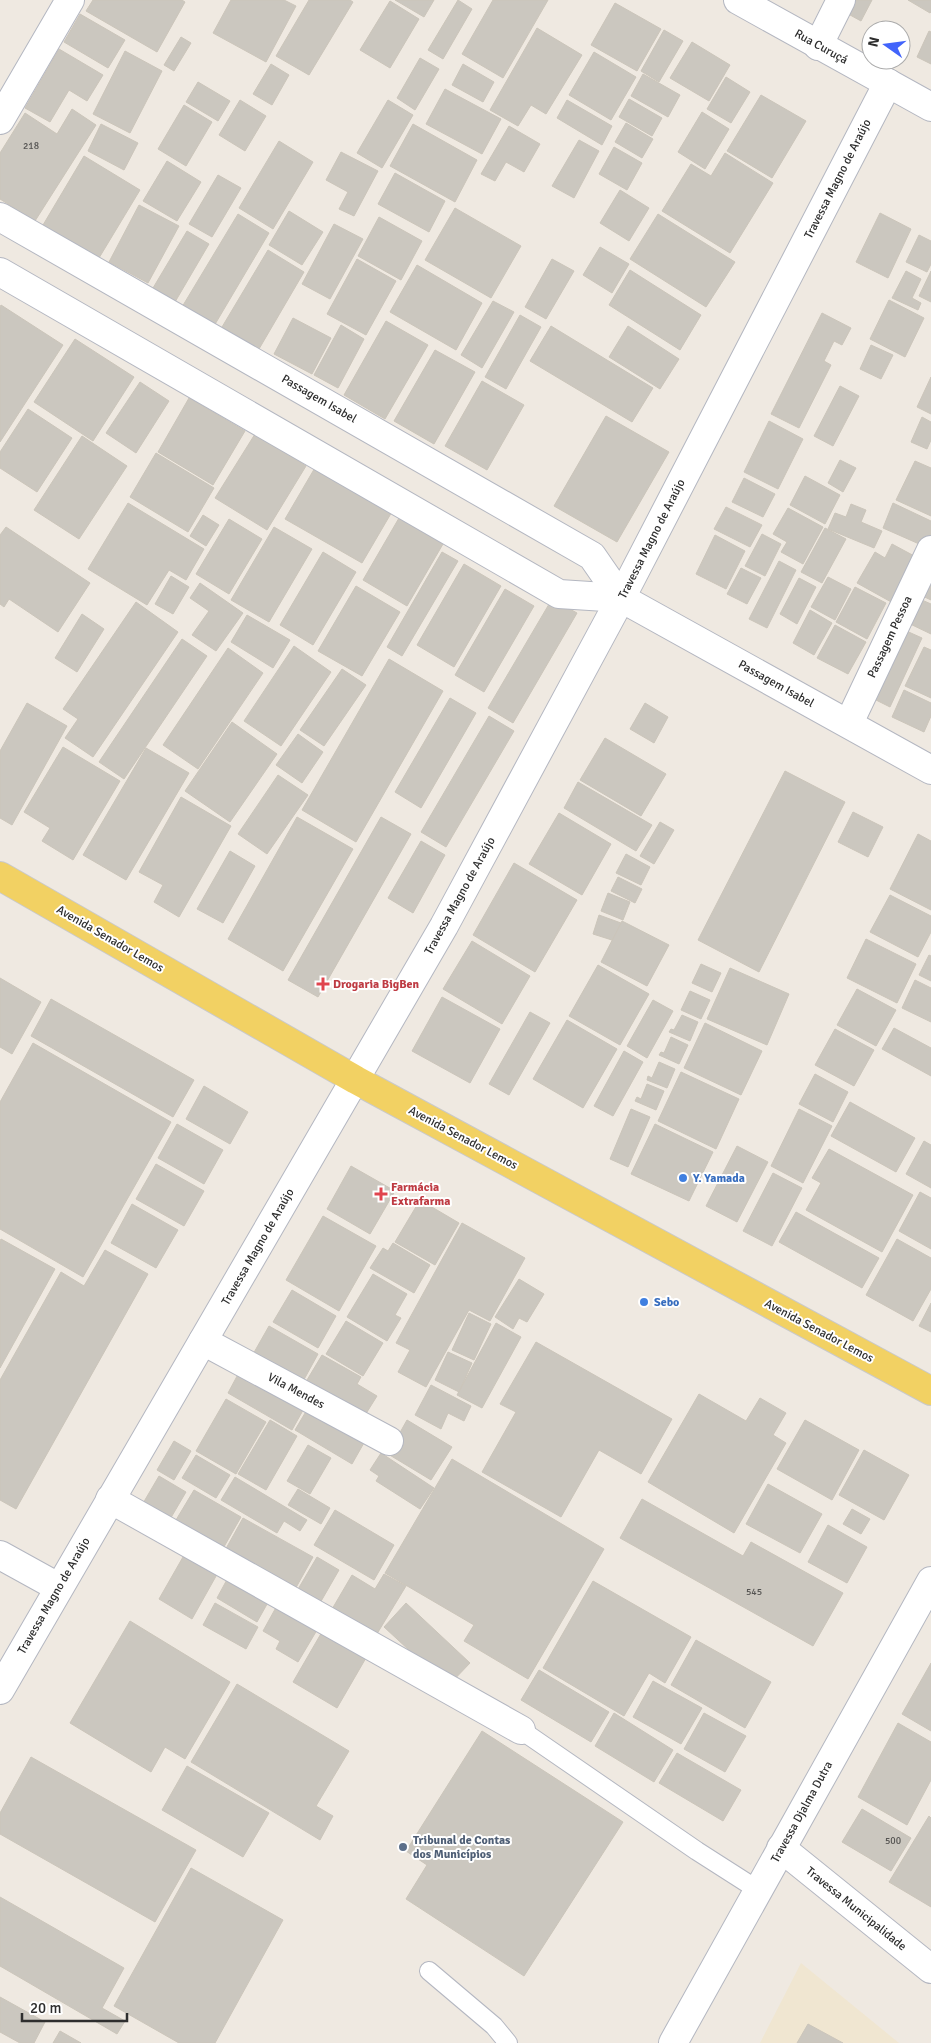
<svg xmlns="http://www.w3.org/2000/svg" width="931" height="2043" font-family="Signika,sans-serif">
<rect width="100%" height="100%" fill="#efe9e1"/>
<path fill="#f0e6d1" d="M801,1963L899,2043H760Z"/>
<g fill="#cbc7bf" stroke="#cbc5ba">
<path d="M93,0H182L185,2L157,52L86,11Z"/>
<path d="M231,0H284L296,6L266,62L213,33Z"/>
<path d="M309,0H350L353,2L309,75L276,56Z"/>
<path d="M395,0H434L424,17Z"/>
<path d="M458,0L472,9L443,59L428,50Z"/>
<path d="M493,0H548L503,78L462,54Z"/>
<path d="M847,0H872L861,21L841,10Z"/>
<path d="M908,0H931V12L930,13Z"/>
<path d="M390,1L419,19L390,68L360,50Z"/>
<path d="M615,3L661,29L637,71L591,45Z"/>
<path d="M80,14L125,40L108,68L64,42Z"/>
<path d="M537,28L582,55L546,114L531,105L518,126L490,110Z"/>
<path d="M664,30L683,41L659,82L641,71Z"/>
<path d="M929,31L931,32V64L917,57Z"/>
<path d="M181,37L191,43L174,71L164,65Z"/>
<path d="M692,42L730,65L709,101L670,78Z"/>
<path d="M59,49L103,75L87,101L69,90L50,122L25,108Z"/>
<path d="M125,51L162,71L130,133L93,114Z"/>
<path d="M594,52L636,77L611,120L569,95Z"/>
<path d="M420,58L439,69L415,110L397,98Z"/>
<path d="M271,64L289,75L272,105L253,94Z"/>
<path d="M463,64L494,82L483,102L452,85Z"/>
<path d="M643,74L680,95L668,117L631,96Z"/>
<path d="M726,77L750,92L731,123L707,109Z"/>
<path d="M198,82L230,101L218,121L186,102Z"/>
<path d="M445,89L501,119L482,154L426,124Z"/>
<path d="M761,95L806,121L772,178L727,151Z"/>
<path d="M629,99L662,118L652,136L619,117Z"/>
<path d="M240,100L266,116L245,151L219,135Z"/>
<path d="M388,100L413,115L382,168L357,153Z"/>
<path d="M567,100L612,126L602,145L557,118Z"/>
<path d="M184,105L212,122L186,166L158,149Z"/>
<path d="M72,109L96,125L35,221L0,199V153L25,113L57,134Z"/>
<path d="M702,112L729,129L705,169L678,152Z"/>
<path d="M626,123L653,139L642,158L615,142Z"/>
<path d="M101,124L138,143L124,170L88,151Z"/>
<path d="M413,124L477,160L455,202L390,166Z"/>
<path d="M509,126L540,144L524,172L506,162L495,181L481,174Z"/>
<path d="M579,140L599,151L574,198L552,186Z"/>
<path d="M279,141L313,162L273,229L239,208Z"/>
<path d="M614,147L642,163L627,190L599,174Z"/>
<path d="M341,152L378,171L354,216L339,209L348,192L326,180Z"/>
<path d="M725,153L773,183L730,253L662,211L691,164L711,176Z"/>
<path d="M84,156L140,190L99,258L43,225Z"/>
<path d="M167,161L201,182L177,221L143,201Z"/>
<path d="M395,173L445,201L429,232L378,204Z"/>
<path d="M218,175L241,188L212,237L189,224Z"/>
<path d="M620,190L649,208L629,241L600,223Z"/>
<path d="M139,205L179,226L148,283L109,262Z"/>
<path d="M455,208L521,246L491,298L425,260Z"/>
<path d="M289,211L323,232L302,265L269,245Z"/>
<path d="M880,213L911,229L888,278L856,262Z"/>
<path d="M238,214L269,233L214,326L182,307Z"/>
<path d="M658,214L735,262L706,307L630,259Z"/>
<path d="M379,217L422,241L401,280L358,256Z"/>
<path d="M334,224L363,239L330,299L302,284Z"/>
<path d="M187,231L209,244L175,302L153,288Z"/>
<path d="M919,235L931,241V264L927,272L906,262Z"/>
<path d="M600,247L629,264L612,293L583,275Z"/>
<path d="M268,250L304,272L259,349L222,327Z"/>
<path d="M357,259L396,281L366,335L327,314Z"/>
<path d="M552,259L574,271L546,319L525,307Z"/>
<path d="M417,265L482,303L456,350L390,312Z"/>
<path d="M630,270L701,315L680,350L609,305Z"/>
<path d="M906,271L921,279L912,298L921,303L918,310L892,298Z"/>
<path d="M931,271V302L919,296Z"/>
<path d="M889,300L924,318L905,357L870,339Z"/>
<path d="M493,301L514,312L482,368L461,355Z"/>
<path d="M1,305L63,345L0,442V307Z"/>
<path d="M822,313L851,328L842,345L834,341L824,361L831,365L799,428L771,414Z"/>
<path d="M520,315L541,327L506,389L485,377Z"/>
<path d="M293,318L331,338L312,374L274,354Z"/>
<path d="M386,321L428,345L385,419L344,395Z"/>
<path d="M341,325L364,339L338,388L314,375Z"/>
<path d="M551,326L653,388L632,422L530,361Z"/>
<path d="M628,326L679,359L660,389L609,357Z"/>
<path d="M75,339L134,377L93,441L34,402Z"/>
<path d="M871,345L893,355L881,379L860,369Z"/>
<path d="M435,350L475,372L434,444L394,421Z"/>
<path d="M931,377V414L917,407Z"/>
<path d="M482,381L524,405L487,470L445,446Z"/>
<path d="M140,382L169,401L136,453L106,433Z"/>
<path d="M840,386L859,396L833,446L814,436Z"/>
<path d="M189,398L245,431L213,485L158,452Z"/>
<path d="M28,409L72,438L37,492L0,468V452Z"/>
<path d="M606,416L669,452L617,542L554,506Z"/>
<path d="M922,417L931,422V440L927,449L911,442Z"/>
<path d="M769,421L803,439L778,489L744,472Z"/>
<path d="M255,434L306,466L267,530L215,498Z"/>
<path d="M82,436L127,466L79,539L34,510Z"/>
<path d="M156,453L214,488L188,532L130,497Z"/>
<path d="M840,460L856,468L843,492L828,483Z"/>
<path d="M915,461L931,468V516L896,500Z"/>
<path d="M316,466L393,510L362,563L285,519Z"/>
<path d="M805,476L840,495L825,524L790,505Z"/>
<path d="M744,478L775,494L763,517L732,502Z"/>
<path d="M128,503L204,549L186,580L169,570L147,605L88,569Z"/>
<path d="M893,503L931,521V536L926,547L883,528Z"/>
<path d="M851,504L866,510L861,522L882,531L874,548L828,529L835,513L846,517Z"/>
<path d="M726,507L762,525L750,547L714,529Z"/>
<path d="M788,508L823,527L803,564L781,552L787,542L773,534Z"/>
<path d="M203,515L219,525L206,546L190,536Z"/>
<path d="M399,518L443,544L407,606L363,580Z"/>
<path d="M229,519L262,539L229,594L196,574Z"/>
<path d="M6,527L90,583L58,632L9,599L4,607L0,604V535Z"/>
<path d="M274,527L312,549L269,622L231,600Z"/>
<path d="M825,528L846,539L822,583L801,572Z"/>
<path d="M762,534L781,544L765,576L745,566Z"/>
<path d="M715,535L745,551L726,589L696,574Z"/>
<path d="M892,544L918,558L893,603L857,583L875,552L885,558Z"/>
<path d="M323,552L356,572L313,645L280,625Z"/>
<path d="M442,552L458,561L402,656L387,647Z"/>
<path d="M779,561L796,570L767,628L749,619Z"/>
<path d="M464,564L501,586L454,667L417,645Z"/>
<path d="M931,566V600L916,593Z"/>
<path d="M741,568L761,578L747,604L727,594Z"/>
<path d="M171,576L189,587L173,614L155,604Z"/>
<path d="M828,577L851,589L835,620L811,607Z"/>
<path d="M799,578L816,587L797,624L780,614Z"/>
<path d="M200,583L243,613L216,651L192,635L209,611L190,598Z"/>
<path d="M356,586L400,612L362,676L318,651Z"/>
<path d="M855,587L886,603L867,639L836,622Z"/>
<path d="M505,589L534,606L484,692L455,675Z"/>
<path d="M915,597L931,604V634L904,621Z"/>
<path d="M552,599L577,613L513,723L488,708Z"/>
<path d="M136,602L178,632L93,757L65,738L78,719L63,709Z"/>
<path d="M810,610L832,623L814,655L793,643Z"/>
<path d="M82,614L104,629L77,672L55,658Z"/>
<path d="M247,615L290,640L273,668L231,642Z"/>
<path d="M835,625L866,642L848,674L817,658Z"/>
<path d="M902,629L922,638L890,707L870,697Z"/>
<path d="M182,639L207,656L124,779L99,762Z"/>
<path d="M294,646L331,672L281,746L244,721Z"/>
<path d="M924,647L931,650V698L905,686Z"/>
<path d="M228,648L263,673L198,769L163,745Z"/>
<path d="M389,659L443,691L356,842L302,810Z"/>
<path d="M342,669L366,685L324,746L300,730Z"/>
<path d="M904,690L931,703V716L924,732L892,717Z"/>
<path d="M450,698L476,713L421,808L395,792Z"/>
<path d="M27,703L67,726L12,825L0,818V751Z"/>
<path d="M645,703L668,717L654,743L630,729Z"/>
<path d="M489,716L514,731L446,847L421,832Z"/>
<path d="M232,722L277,754L230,822L185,791Z"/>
<path d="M298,734L323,752L302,783L276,765Z"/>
<path d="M605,738L666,774L641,816L580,780Z"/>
<path d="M63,747L120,781L73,860L42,841L50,828L24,812Z"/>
<path d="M146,748L189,773L126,880L83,855Z"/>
<path d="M785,771L845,802L759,972L698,940Z"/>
<path d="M278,775L308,795L267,854L238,834Z"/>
<path d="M578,782L652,825L636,851L564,808Z"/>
<path d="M181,797L231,826L179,917L154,902L163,885L139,872Z"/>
<path d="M853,812L883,827L868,857L838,842Z"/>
<path d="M559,813L611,844L582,895L529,864Z"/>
<path d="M297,817L353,849L283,971L228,939Z"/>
<path d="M381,817L411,834L318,997L288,980Z"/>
<path d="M660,822L674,830L654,864L640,856Z"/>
<path d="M918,834L931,841V910L890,889Z"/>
<path d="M421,841L445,855L413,913L388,898Z"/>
<path d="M230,851L255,866L223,923L197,909Z"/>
<path d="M626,854L650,867L641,885L616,873Z"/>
<path d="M514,863L577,900L535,972L473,935Z"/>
<path d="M618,877L642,889L635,903L611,891Z"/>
<path d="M608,893L630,902L623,920L601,911Z"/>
<path d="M890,895L931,916V932L918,957L870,932Z"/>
<path d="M599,915L621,923L615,941L593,934Z"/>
<path d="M622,921L669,945L647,986L601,962Z"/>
<path d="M866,939L916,964L897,1003L847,978Z"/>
<path d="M472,941L530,976L502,1024L443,989Z"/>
<path d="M929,955L931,956V981L919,975Z"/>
<path d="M701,964L721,973L712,992L692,983Z"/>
<path d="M598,965L649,994L620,1045L569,1016Z"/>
<path d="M730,968L789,994L767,1045L707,1019Z"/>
<path d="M0,978L41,1002L12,1054L0,1047Z"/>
<path d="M915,980L931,988V1022L902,1008Z"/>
<path d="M857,989L896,1010L876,1046L837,1025Z"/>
<path d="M690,991L710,1000L701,1019L681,1010Z"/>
<path d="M442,997L500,1029L470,1083L412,1051Z"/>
<path d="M51,999L194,1080L173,1117L31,1036Z"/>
<path d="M653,1000L673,1011L647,1058L627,1046Z"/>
<path d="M530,1012L550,1023L509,1095L489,1084Z"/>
<path d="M682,1015L698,1022L690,1041L669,1032L671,1029L674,1030Z"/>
<path d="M567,1020L617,1049L583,1108L533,1079Z"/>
<path d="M705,1023L762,1051L741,1095L684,1068Z"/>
<path d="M894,1028L931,1048V1076L882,1049Z"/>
<path d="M835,1029L874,1050L854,1086L815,1065Z"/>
<path d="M671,1037L688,1045L679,1064L659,1055L661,1052L664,1053Z"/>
<path d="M33,1043L171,1122L83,1277L0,1229V1102Z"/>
<path d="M624,1051L643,1062L613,1116L594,1106Z"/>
<path d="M659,1062L675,1069L667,1088L647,1080L648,1076L652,1078Z"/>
<path d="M681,1072L739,1099L716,1149L658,1121Z"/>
<path d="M815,1074L848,1092L833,1122L799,1104Z"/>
<path d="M647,1084L664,1091L656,1110L635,1101L637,1097L641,1099Z"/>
<path d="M204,1086L248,1112L230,1144L186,1119Z"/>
<path d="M850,1102L915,1138L896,1172L831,1136Z"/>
<path d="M631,1109L650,1117L628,1167L610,1159Z"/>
<path d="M799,1109L832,1126L803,1183L771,1166Z"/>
<path d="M177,1124L223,1150L204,1184L158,1158Z"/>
<path d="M655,1124L713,1152L689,1201L631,1174Z"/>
<path d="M924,1141L931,1145V1188L906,1174Z"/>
<path d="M737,1146L768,1162L737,1222L706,1206Z"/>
<path d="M829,1149L913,1195L882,1252L806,1210L821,1183L812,1178Z"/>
<path d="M156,1164L204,1191L184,1226L136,1199Z"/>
<path d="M351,1166L395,1191L370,1234L327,1209Z"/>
<path d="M773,1173L802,1188L772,1246L743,1231Z"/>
<path d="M920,1192L931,1198V1249L899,1231Z"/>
<path d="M420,1200L459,1223L435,1265L395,1242Z"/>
<path d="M132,1204L178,1230L156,1268L111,1243Z"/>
<path d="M796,1212L879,1258L862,1288L779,1242Z"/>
<path d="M323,1216L376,1246L339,1311L286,1280Z"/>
<path d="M462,1223L525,1258L490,1321L469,1310L426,1387L398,1372L410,1350L396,1343Z"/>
<path d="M1,1239L55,1269L0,1368V1241Z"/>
<path d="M897,1239L931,1258V1289L913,1321L866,1295Z"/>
<path d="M393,1243L430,1265L414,1293L370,1268L383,1248L388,1251Z"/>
<path d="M105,1250L148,1274L16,1509L0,1500V1380L61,1272L84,1286Z"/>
<path d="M373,1274L407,1294L395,1315L401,1318L387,1341L347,1317Z"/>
<path d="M519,1279L544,1294L527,1322L519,1318L513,1329L495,1317Z"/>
<path d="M292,1290L336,1316L318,1348L273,1322Z"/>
<path d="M931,1303V1332L919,1326Z"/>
<path d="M469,1313L491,1324L474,1360L452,1350Z"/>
<path d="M346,1321L383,1343L363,1376L326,1354Z"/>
<path d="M496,1323L521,1337L482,1408L457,1395Z"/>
<path d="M269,1326L318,1354L301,1385L252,1356Z"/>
<path d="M536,1342L672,1419L641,1474L599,1450L561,1517L482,1472L516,1412L500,1404Z"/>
<path d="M448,1352L472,1363L459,1392L435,1380Z"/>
<path d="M322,1355L361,1377L357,1384L377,1396L362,1420L304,1385Z"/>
<path d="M243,1365L307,1403L292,1430L228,1393Z"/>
<path d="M431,1385L471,1406L464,1421L448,1413L441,1429L415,1415Z"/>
<path d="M699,1394L746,1421L760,1398L786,1413L773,1435L786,1443L734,1533L648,1482Z"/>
<path d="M226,1399L266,1422L236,1474L196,1451Z"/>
<path d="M308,1408L365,1441L352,1464L295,1430Z"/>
<path d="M270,1420L297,1436L266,1490L238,1474Z"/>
<path d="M407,1420L452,1447L431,1480L388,1454Z"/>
<path d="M805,1420L859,1450L832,1500L777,1469Z"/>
<path d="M174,1441L191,1451L174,1480L157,1470Z"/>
<path d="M308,1445L331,1458L310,1494L287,1481Z"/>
<path d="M864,1450L909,1475L884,1520L839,1495Z"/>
<path d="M381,1453L434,1488L420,1509L376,1481L379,1476L370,1470Z"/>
<path d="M196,1455L230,1475L216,1498L182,1478Z"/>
<path d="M452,1459L604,1549L528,1679L464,1641L474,1625L385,1573Z"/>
<path d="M159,1476L186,1492L169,1521L142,1505Z"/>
<path d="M235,1477L307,1520L300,1531L284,1521L277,1533L221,1500Z"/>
<path d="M768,1484L822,1514L800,1553L746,1524Z"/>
<path d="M298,1489L330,1508L321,1524L288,1505Z"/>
<path d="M194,1490L241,1517L221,1552L173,1525Z"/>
<path d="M642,1499L743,1556L751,1542L843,1593L813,1646L620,1538Z"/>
<path d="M852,1509L870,1519L861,1534L843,1524Z"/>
<path d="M335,1510L394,1545L374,1580L314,1545Z"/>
<path d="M243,1518L313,1557L293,1593L223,1554Z"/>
<path d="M828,1525L867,1547L847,1583L808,1562Z"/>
<path d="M187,1550L220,1569L192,1619L159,1599Z"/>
<path d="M317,1557L339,1570L316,1610L294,1596Z"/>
<path d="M230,1574L271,1597L257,1622L217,1598Z"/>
<path d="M384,1574L406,1586L372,1642L328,1616L352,1575L375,1589Z"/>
<path d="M593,1581L691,1637L665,1683L649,1673L624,1716L543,1668Z"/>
<path d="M279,1602L320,1625L298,1662L276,1649L280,1641L263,1631Z"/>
<path d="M215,1603L258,1627L246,1649L203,1625Z"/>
<path d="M406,1603L470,1663L448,1686L384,1627Z"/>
<path d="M130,1621L230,1682L185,1759L165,1747L151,1772L70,1723Z"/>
<path d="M326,1625L370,1651L337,1708L293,1682Z"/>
<path d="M696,1640L771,1682L745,1728L671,1685Z"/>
<path d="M931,1663V1731L902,1714Z"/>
<path d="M539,1670L609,1712L591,1742L521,1700Z"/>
<path d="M653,1681L702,1708L681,1744L633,1717Z"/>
<path d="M237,1684L349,1751L316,1806L333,1816L320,1840L191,1762Z"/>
<path d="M614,1713L673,1750L654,1782L595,1746Z"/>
<path d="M704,1713L746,1736L725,1772L684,1749Z"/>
<path d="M898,1723L931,1742V1780L907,1825L858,1797Z"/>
<path d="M482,1731L623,1822L524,1976L406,1899L427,1865L406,1851Z"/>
<path d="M677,1753L741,1790L723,1821L659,1783Z"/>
<path d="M31,1757L196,1850L155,1922L0,1834V1813Z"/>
<path d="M187,1766L269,1813L243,1857L162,1810Z"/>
<path d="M862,1809L911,1838L891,1871L842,1842Z"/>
<path d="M929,1816L931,1818V1907L889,1882Z"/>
<path d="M191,1868L283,1920L215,2043H179L114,2006Z"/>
<path d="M0,1897L124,1968L102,2008L125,2021L117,2034L0,1966Z"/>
<path d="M0,1997L45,2022L34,2043H20L0,2032Z"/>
<path d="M808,2024L843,2043H797Z"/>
<path d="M60,2031L81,2043H53Z"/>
</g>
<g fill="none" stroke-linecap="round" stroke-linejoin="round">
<defs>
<g id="lane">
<path d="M521,1730L697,1851L758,1890"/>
<path d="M429,1971L494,2026L508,2043"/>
</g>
<g id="street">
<path d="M738,0L931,107"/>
<path d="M818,46L841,0"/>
<path d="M0,217L592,556L621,598"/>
<path d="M0,272L559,594L621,598L931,770"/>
<path d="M849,723L931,550"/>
<path d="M203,1341L389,1441"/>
<path d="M110,1499L521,1730"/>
<path d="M0,1555L58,1587"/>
<path d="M0,1690L444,926L621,598L888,83"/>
</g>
<g id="secondary">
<path d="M0,120L70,0"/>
<path d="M781,1848L931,1969"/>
<path d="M673,2043L931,1581"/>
</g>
<path id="primary" d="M0,876L356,1080L931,1391"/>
</defs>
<use href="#lane" stroke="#b4b7c1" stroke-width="20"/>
<use href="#street" stroke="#b4b7c1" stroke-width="30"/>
<use href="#secondary" stroke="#b4b7c1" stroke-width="30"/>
<use href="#primary" stroke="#c9c9c9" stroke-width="30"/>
<use href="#lane" stroke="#fff" stroke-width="18"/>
<use href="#street" stroke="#fff" stroke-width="28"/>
<use href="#secondary" stroke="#fff" stroke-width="28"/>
<use href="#primary" stroke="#f2d163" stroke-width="28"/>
</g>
<g fill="#e0444e" stroke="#fff" stroke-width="2">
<path d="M320.5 976.5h5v5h5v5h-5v5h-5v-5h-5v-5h5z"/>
<path d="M378.5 1186.5h5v5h5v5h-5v5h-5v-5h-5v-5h5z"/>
</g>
<g fill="#3f7fe0" stroke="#fff" stroke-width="2">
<circle cx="683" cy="1178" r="5"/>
<circle cx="644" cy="1302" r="5"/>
</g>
<circle fill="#5c6f8a" stroke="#fff" stroke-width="2" cx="403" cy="1847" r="5"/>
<g text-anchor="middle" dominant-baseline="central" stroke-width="4" stroke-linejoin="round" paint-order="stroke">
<g font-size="10" fill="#555452">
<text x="31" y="146">218</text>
<text x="754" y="1592">545</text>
<text x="893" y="1841">500</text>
</g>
<g font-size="12" fill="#2e2e2e" stroke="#fff">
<text transform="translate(821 47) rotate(29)">Rua Curuçá</text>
<text transform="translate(838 179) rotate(-63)">Travessa Magno de Araújo</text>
<text transform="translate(319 399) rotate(30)">Passagem Isabel</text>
<text transform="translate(652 539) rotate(-63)">Travessa Magno de Araújo</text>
<text transform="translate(890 637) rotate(-65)">Passagem Pessoa</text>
<text transform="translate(776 684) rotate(29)">Passagem Isabel</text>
<text transform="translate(460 896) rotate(-61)">Travessa Magno de Araújo</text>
<text transform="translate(110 939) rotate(30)">Avenida Senador Lemos</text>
<text transform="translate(463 1138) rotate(28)">Avenida Senador Lemos</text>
<text transform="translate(258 1247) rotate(-60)">Travessa Magno de Araújo</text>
<text transform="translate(819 1331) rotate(28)">Avenida Senador Lemos</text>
<text transform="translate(296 1391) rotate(28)">Vila Mendes</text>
<text transform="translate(54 1596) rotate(-60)">Travessa Magno de Araújo</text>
<text transform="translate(802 1812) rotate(-61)">Travessa Djalma Dutra</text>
<text transform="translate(856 1909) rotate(39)">Travessa Municipalidade</text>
</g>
<g font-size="12" font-weight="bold" fill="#be3a42" stroke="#fff" text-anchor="start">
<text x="333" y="984">Drogaria BigBen</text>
<text x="391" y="1187">Farmácia<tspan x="391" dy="14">Extrafarma</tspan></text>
</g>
<g font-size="12" font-weight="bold" fill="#366cbe" stroke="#fff" text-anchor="start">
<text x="693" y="1178">Y. Yamada</text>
<text x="654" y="1302">Sebo</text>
</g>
<g font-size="12" font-weight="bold" fill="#4e5e75" stroke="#fff" text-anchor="start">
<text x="413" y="1840">Tribunal de Contas<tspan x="413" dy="14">dos Municípios</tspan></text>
</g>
</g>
<g transform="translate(886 45) rotate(284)"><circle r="24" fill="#ffffff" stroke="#ababab"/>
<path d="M0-4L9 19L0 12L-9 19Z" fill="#4264fb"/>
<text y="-8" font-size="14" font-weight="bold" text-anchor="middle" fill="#2e2e2e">N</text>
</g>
<path d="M22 2013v8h105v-8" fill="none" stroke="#2e2e2e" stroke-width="2.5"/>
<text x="30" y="2013" font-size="15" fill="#2e2e2e" stroke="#ffffff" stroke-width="4" paint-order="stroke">20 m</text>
</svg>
